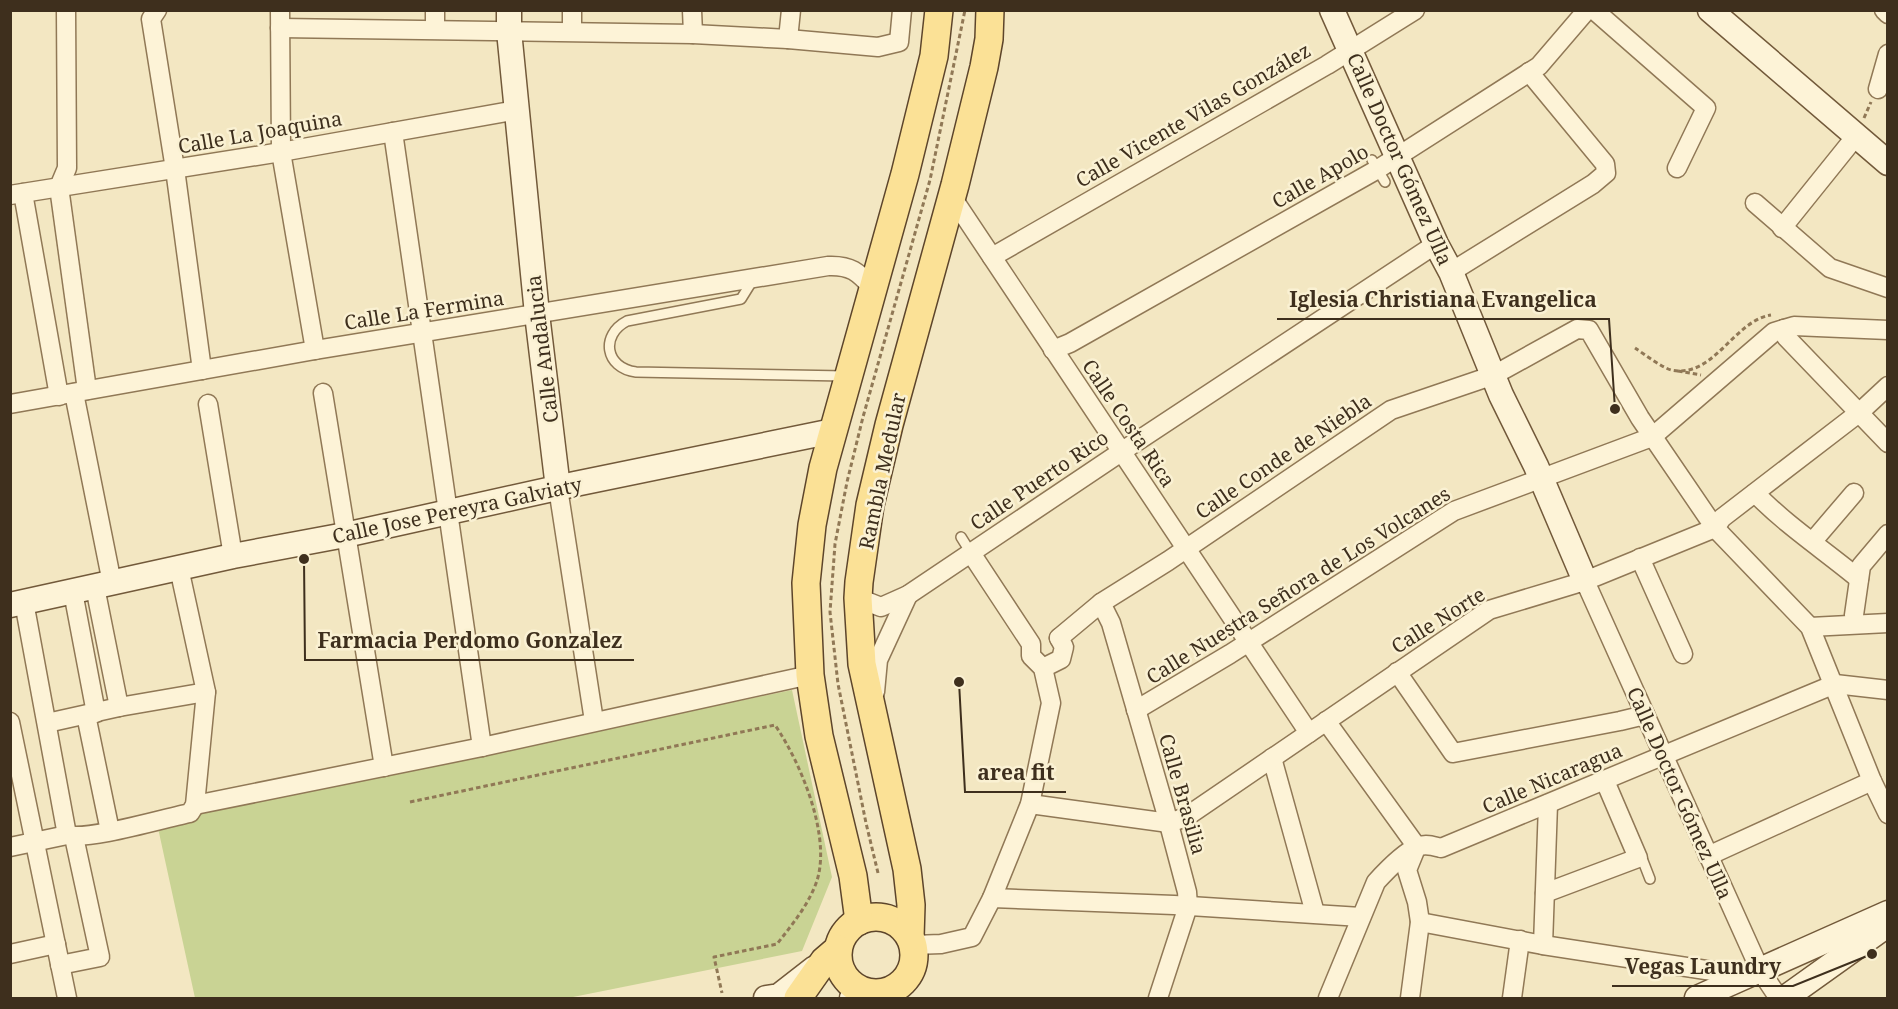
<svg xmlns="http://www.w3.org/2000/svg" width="1898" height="1009" font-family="'Noto Serif',serif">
<rect width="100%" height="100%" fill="#f3e7c2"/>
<path fill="#c9d394" d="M792,690L832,877L802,951L568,998H195L158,828L196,820L202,811Z"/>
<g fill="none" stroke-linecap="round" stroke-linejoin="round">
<defs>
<g id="lane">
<path d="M1372,160L1385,182"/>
<path d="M754,278L741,299L627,321C600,335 605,368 636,372L845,376"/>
<path d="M961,537L971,553"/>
<path d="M1638,858L1643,861L1650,879"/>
</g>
<g id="street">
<path d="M157,10L151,19L175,169L202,370"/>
<path d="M280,10L281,152L315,350"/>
<path d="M572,10V31"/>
<path d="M692,10L693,34"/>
<path d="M1594,10L1706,108L1677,168"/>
<path d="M1884,10L1888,14"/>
<path d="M280,28L693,34L788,39L878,47L899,42L902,10"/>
<path d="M435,29V10"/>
<path d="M788,39L791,10"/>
<path d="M1878,89L1888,54"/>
<path d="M393,132C421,337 454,542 482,747"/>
<path d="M59,187L87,390"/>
<path d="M59,187L67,168L66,10"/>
<path d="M23,193L59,396"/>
<path d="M10,195L281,152L517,110"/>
<path d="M952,197L1309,733"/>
<path d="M1755,203L1830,268L1888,288"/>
<path d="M1782,228L1856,136"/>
<path d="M992,257L1327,65L1415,10"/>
<path d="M1451,272L1593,184L1606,173L1605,164L1529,72"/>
<path d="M1784,329L1786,337L1888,443"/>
<path d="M1053,350L1070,343L1378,169L1539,66L1587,10"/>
<path d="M74,393L112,583"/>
<path d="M323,393L384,767"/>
<path d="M10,404L315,350L828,266C851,265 858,272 873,288"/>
<path d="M208,404L233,556"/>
<path d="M558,488L594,721"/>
<path d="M1755,493C1786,525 1824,550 1859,579"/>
<path d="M1813,541L1854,493"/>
<path d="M1640,558L1683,654"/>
<path d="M1585,581L1760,970L1774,991L1785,998"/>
<path d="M95,587L119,707"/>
<path d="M73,592L96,713"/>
<path d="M858,598L881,607L908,595L1133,444L1436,244"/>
<path d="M24,602L67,835"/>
<path d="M1101,603L1111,623L1165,809L1187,892L1188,906L1158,998"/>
<path d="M1854,615L1861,566L1888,534"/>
<path d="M1810,627L1888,623"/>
<path d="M1059,638L1101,603L1168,561L1391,410L1494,375L1577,329L1589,330L1640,418L1715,528L1810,627L1872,781L1888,814"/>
<path d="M1043,668L1061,659L1064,647L1059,638"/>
<path d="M1397,672L1453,753L1620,721L1645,715"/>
<path d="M875,692L878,660L908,595"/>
<path d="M1136,710L1230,654L1454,511L1652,437L1774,332L1794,326L1888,330"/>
<path d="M86,715L110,831"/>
<path d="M1326,721L1417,847"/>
<path d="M10,722L67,998"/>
<path d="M47,723L119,707L206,692"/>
<path d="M1272,758L1315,913"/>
<path d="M1030,804L1169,823L1186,817L1489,610L1585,581L1715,528L1722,518L1860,412L1888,386"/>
<path d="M195,805L482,747L810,675"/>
<path d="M10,847L67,835C88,841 165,818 190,813L195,805L206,692L179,568"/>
<path d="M1708,856L1872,781"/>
<path d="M1545,893L1638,858L1605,781"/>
<path d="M992,898L1174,905L1361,917"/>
<path d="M1420,922L1543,945L1745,976"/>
<path d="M913,945L941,944L972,937L992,898L1030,804L1051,703L1043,668L1031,656V644L971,553"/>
<path d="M1543,945L1548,804"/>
<path d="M10,954L56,944"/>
<path d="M60,965L100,957L74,837"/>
<path d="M1328,998L1376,882C1386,871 1403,853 1417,847C1425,843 1434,846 1441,848L1835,684L1888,690"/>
<path d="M1410,998L1420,922L1417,902L1407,870L1416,848"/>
<path d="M1512,998L1520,940"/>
</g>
<g id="secondary">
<path d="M509,10V31L537,314L558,488"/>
<path d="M1332,10L1436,244L1451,272L1501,395L1536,466L1585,581"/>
<path d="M1710,10L1888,163"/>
<path d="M10,605L233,556L345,535L575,484L833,431"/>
<path d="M766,998L779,996L815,968"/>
<path d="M852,998L871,994L877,998"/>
<path d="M1697,998L1888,913"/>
<path d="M1785,998L1883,928"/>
</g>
<g id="primary">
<circle cx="876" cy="955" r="38"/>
<path d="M859,921L853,876L819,736L810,675L806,583L812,525L823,468L905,174L934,56L939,10"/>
<path d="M910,937L911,905L907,869L862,664L858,598L859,582L870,505L889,425L955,185L984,67L989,39L990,10"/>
<path d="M798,998L824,961L838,949"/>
</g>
</defs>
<use href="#lane" stroke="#907856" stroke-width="12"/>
<use href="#street" stroke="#907856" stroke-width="21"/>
<use href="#secondary" stroke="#72593a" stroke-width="27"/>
<use href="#primary" stroke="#5d452b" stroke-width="30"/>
<g stroke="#907856" stroke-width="3" stroke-dasharray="4.5 3" stroke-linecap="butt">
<path d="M1864,118L1871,102"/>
<path d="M1635,348C1644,354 1661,367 1671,370C1714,379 1733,321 1771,315"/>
<path d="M1678,371L1701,375"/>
<path d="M410,802L775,725C801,763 834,841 815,886C806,908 791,926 777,944L714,957L722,993"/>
<path d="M878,873L866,823L838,684L830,612L835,544L847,482L863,417L930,180L965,10"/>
</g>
<use href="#lane" stroke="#fdf3d7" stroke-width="9"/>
<use href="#street" stroke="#fdf3d7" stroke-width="18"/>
<use href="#secondary" stroke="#fdf3d7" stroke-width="24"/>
<use href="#primary" stroke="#fbe196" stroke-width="27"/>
</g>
<g text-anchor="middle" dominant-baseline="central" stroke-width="5" stroke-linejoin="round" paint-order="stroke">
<g font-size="20" fill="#3e2f1d" stroke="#faf1d3">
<text transform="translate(1193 115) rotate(-30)">Calle Vicente Vilas González</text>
<text transform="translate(260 132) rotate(-10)">Calle La Joaquina</text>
<text transform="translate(1400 159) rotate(66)">Calle Doctor Gómez Ulla</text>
<text transform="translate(1320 176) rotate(-30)">Calle Apolo</text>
<text transform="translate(424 310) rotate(-9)">Calle La Fermina</text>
<text transform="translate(542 349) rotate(-97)">Calle Andalucia</text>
<text transform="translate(1129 423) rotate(56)">Calle Costa Rica</text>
<text transform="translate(1283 456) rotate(-34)">Calle Conde de Niebla</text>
<text transform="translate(882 471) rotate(-78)">Rambla Medular</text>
<text transform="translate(1039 480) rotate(-34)">Calle Puerto Rico</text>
<text transform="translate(457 510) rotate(-12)">Calle Jose Pereyra Galviaty</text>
<text transform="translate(1298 585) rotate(-32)">Calle Nuestra Señora de Los Volcanes</text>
<text transform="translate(1438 620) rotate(-32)">Calle Norte</text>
<text transform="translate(1552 778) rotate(-23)">Calle Nicaragua</text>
<text transform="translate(1680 793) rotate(66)">Calle Doctor Gómez Ulla</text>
<text transform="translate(1183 794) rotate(74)">Calle Brasilia</text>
</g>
</g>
<path fill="none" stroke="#3e2f1d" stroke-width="2" d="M1615 409L1609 319H1277M304 559L305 660H634M959 682L965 792H1066M1872 954L1793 986H1612"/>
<g fill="#3e2f1d" stroke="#faf1d3" stroke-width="2">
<circle cx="1615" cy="409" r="6"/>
<circle cx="304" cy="559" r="6"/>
<circle cx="959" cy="682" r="6"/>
<circle cx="1872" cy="954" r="6"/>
</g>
<g font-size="21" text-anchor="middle" font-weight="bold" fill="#3e2f1d" stroke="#faf1d3" stroke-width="5" stroke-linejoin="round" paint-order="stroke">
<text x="1443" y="307">Iglesia Christiana Evangelica</text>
<text x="470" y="648">Farmacia Perdomo Gonzalez</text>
<text x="1016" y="780">area fit</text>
<text x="1703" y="974">Vegas Laundry</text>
</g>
<rect width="1898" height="1009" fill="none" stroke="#3e2f1d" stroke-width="24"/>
</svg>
